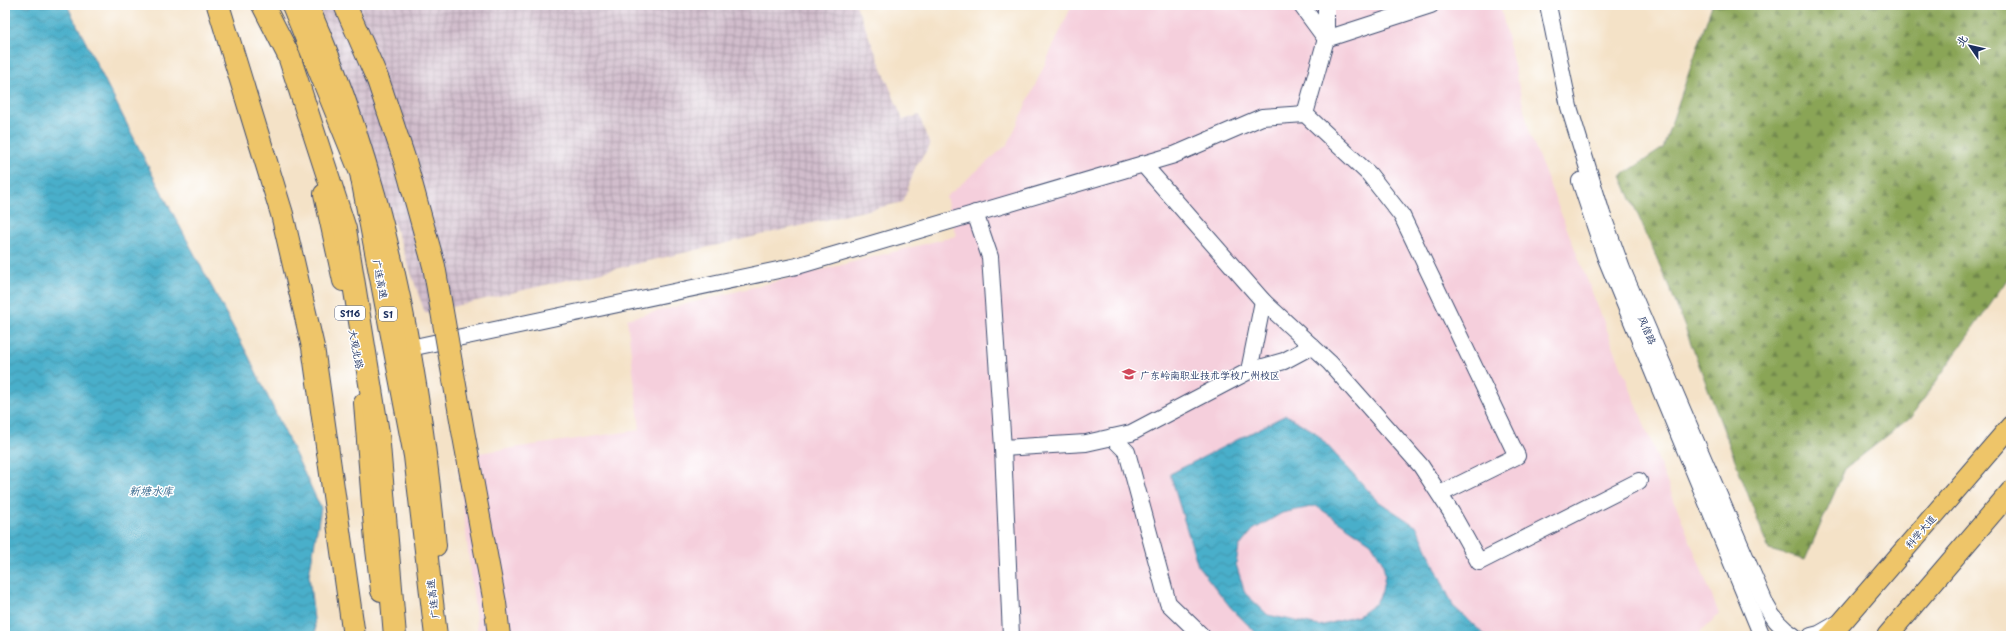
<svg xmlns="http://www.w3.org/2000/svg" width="2016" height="641" font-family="'Playpen Sans','LXGW WenKai TC',sans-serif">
<defs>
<pattern id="industrial-grid" width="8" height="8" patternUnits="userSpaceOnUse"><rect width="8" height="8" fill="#d1bdcc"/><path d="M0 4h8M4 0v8" fill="none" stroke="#a99aa9"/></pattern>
<pattern id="forest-firs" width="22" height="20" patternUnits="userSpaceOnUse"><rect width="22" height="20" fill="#8aa557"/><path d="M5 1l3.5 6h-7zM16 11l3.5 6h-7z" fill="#70874b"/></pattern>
<pattern id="water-waves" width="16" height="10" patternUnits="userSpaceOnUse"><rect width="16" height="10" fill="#4aafca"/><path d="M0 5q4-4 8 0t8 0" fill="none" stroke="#3d8fa7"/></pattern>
</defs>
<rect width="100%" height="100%" fill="#fff"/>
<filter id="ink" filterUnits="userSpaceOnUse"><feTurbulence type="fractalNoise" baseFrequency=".025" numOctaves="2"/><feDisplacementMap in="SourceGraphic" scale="8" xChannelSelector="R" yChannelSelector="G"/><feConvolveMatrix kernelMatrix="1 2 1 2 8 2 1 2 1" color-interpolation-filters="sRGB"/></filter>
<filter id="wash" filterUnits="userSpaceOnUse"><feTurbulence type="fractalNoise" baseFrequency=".012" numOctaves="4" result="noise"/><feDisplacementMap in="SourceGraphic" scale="16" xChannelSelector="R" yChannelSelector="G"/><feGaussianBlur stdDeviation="0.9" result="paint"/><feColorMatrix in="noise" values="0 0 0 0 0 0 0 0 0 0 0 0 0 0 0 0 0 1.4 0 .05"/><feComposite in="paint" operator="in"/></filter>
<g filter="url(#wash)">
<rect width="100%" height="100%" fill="#f4e2c7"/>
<path fill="#f5cfdc" d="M1072,5H1500L1530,135L1719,614L1696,636H478L457,456L640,430L627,319L956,236L946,197L1008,144Z"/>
<path fill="url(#industrial-grid)" d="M318,5H856L903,120L919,115L930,146L916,166L903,202L425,313Z"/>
<path fill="url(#forest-firs)" stroke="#526a5a" d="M1712,5H2011V274L1912,416L1845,469L1805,560L1769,550L1673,296L1621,176L1663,148Z"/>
<g fill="url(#water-waves)" stroke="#326f94" fill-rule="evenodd">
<path d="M5,5H67L151,172L249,357L321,508L309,575L316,636H5Z"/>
<path d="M1286,415L1315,432L1378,501L1417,527L1453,606L1486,636H1259L1231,608L1198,566L1170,474ZM1316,506L1371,543L1382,561L1385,574L1382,591L1376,603L1358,616L1319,626L1268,615L1245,593L1236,564L1239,547L1253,530L1282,513Z"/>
</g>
</g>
<g filter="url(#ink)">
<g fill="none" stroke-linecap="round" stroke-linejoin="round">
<defs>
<g id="minor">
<path d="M1301,5L1326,39"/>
<path d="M1548,5L1569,107L1602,214L1622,269L1766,605C1773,619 1781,628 1794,636"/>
<path d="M1326,39L1431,5"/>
<path d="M1305,114L1326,39V5"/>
<path d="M1143,164L1263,301L1330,363L1421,466L1451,512L1479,562L1639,481"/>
<path d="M1580,181L1605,256L1762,636"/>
<path d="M975,213L990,257L1003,448L1011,636"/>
<path d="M410,348L797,266L1174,155L1262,117L1305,114L1369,174L1402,216L1517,456L1440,494"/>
<path d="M1249,371L1263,301"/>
<path d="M1112,437L1127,452L1168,603L1202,636"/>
<path d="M1003,448L1086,443L1131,433L1249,371L1284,361L1312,346"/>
<path d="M1811,636L1819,634L1840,622"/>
</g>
<g id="major">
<path d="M308,5C384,178 419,359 436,546"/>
<path d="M324,194L343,281"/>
<path d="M364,403L375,541L381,591"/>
<path d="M1830,636L2011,426"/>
<path d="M1887,636L2011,491"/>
</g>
<g id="highway">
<path d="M218,5L282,214L313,347L354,636"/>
<path d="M263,5L289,56L345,229L378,433L395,636"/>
<path d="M293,5L361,173L415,456L436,636"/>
<path d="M345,5L378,80"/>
</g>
</defs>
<use href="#minor" stroke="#3c4a6e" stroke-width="18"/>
<use href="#major" stroke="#3c4a6e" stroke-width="22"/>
<use href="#highway" stroke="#3c4a6e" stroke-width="24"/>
<use href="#minor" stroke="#fff" stroke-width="16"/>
<use href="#major" stroke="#eec569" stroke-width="20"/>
<use href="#highway" stroke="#eec569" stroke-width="22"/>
<defs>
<path id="highway-bridge" d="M378,80L405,161L434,266L463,431L495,603L499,636"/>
</defs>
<use href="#highway-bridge" stroke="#3c4a6e" stroke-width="24" stroke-linecap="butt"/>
<use href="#highway-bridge" stroke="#eec569" stroke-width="22"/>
</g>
</g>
<defs>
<symbol id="university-bare" viewBox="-9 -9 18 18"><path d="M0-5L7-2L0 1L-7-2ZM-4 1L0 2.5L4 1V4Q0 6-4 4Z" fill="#d1495b" stroke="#fff" stroke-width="2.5" paint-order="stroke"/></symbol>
</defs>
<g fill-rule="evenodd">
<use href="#university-bare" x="1119" y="364" width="20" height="20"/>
</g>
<g text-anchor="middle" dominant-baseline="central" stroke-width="3" stroke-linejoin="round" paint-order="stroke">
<g fill="#fff" stroke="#5f6d8e" stroke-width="1">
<rect x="335" y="306" width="30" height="14" rx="3"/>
<rect x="379" y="307" width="18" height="14" rx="3"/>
</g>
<g font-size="9" font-weight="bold" fill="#1b2f5e">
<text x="350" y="313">S116</text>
<text x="388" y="314">S1</text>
</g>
<g font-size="10" fill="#1b2f5e" stroke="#fff">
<text transform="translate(381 279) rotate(79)">广连高速</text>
<text transform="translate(1648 330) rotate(67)">风信路</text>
<text transform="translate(357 349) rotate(79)">大观北路</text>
<text transform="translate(1920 531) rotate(-49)">科学大道</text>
<text transform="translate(432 599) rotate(-97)">广连高速</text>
</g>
<g font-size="10" fill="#1b2f5e" stroke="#fff" text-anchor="start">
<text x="1140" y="374">广东岭南职业技术学校广州校区</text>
</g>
<g font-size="11" font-style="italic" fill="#2e6289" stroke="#fff">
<text x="151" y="490">新塘水库</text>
</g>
</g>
<rect width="2016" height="641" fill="none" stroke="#fff" stroke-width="20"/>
<g transform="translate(1970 46) rotate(304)" stroke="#ffffff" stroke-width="3" paint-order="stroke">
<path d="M0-3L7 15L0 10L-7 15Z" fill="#1b2f5e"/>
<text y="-6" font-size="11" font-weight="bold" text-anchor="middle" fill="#1b2f5e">北</text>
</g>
</svg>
